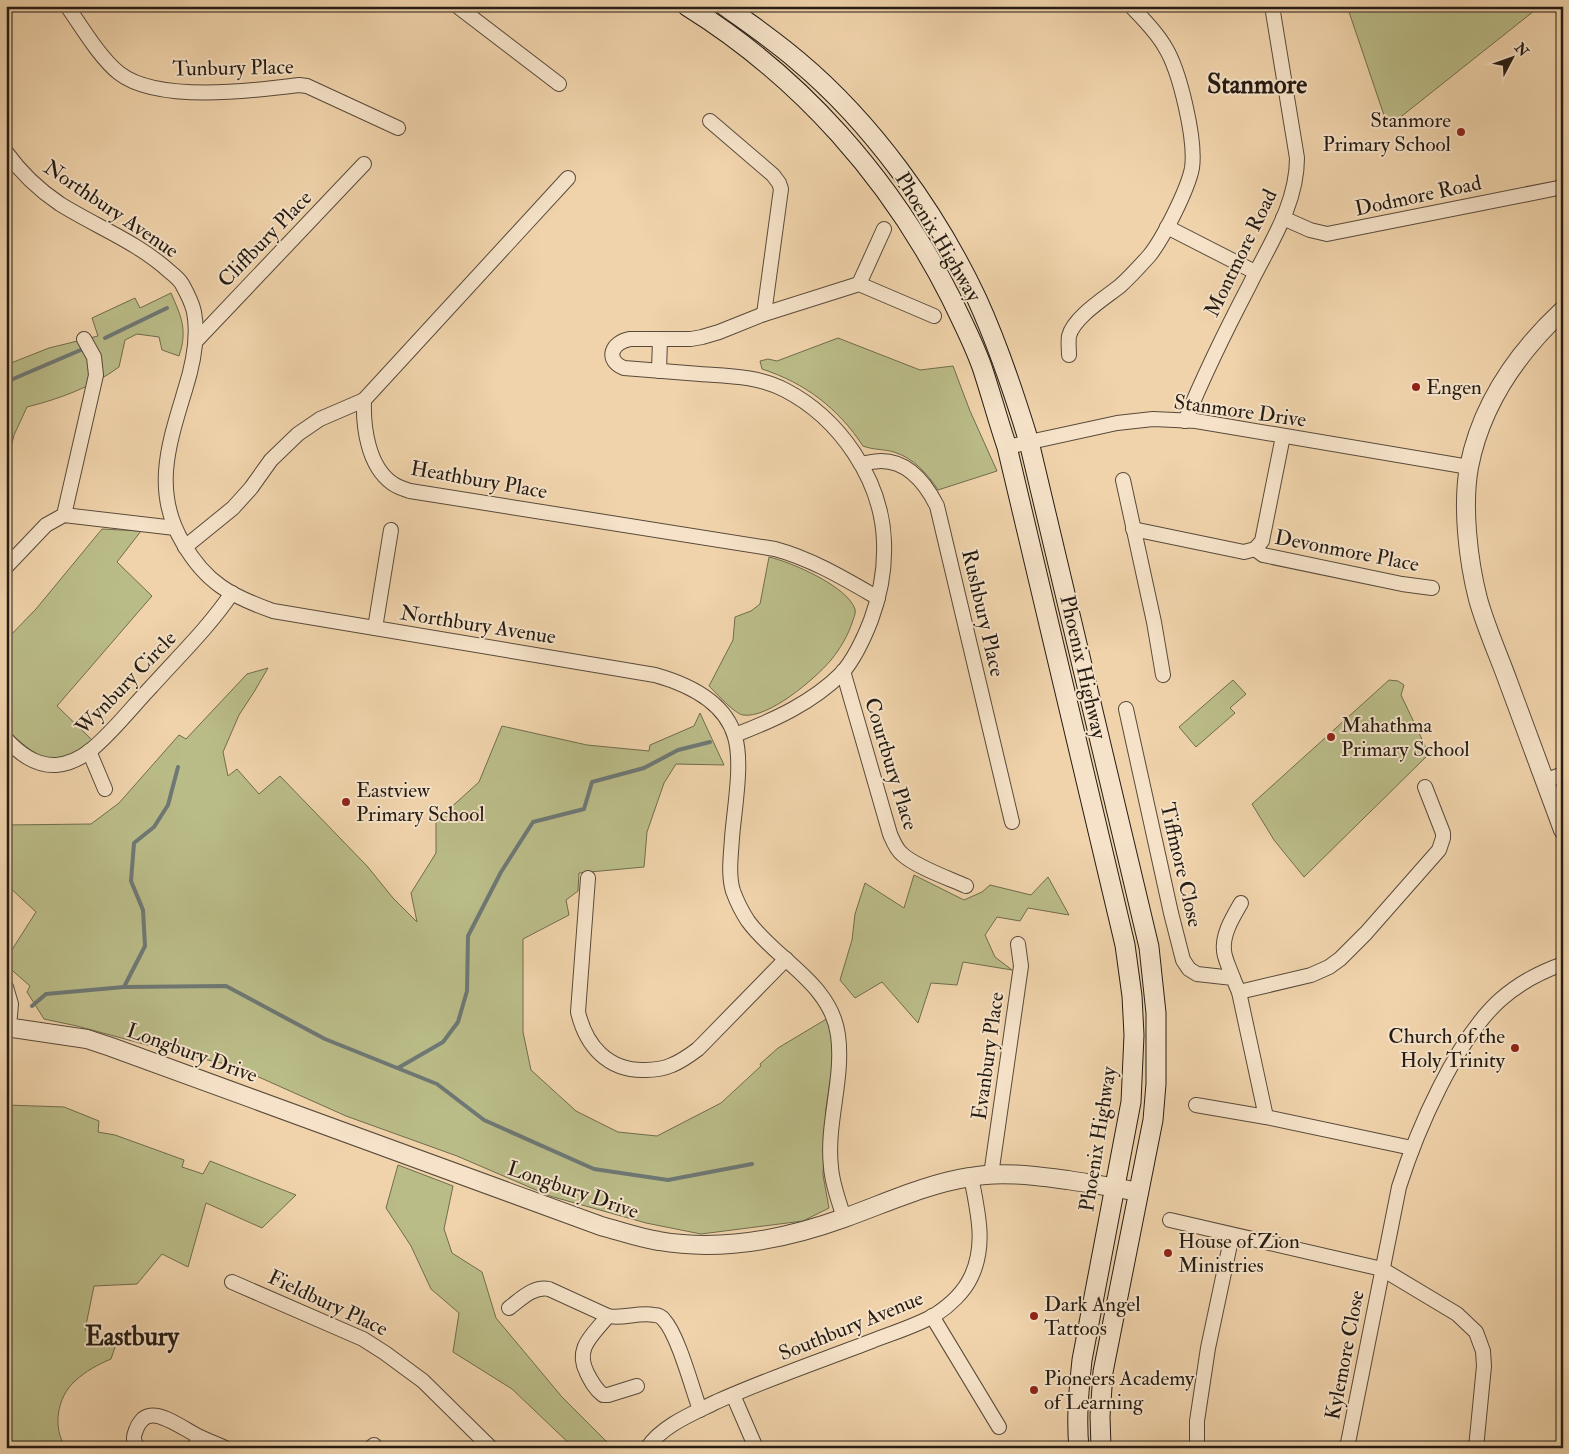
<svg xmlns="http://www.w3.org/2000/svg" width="1569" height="1454" font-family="'IM FELL Double Pica',serif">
<rect width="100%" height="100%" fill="#f0d3ab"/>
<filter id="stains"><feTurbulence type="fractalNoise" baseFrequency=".004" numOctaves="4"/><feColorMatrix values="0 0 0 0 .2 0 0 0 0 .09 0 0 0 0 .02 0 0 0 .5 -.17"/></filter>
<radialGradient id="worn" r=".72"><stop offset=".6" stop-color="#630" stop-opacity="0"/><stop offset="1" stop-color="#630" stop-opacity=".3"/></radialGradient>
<g fill="#babc88" stroke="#706c4e">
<path d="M1347,6H1539V7L1388,127Z"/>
<path d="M171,293C181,316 188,330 179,356L162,350L159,337L137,334L125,340L119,367C92,387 59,399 27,407L14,435L6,468V365L49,348L98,336L92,318L135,298L140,308Z"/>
<path d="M838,338L920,370L953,366L970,411L997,471L938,490C927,473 913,458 894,452C884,449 873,450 863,446C838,408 805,383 762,369L760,361L768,359L777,361Z"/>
<path d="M102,529L141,531L117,562L152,596L57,706L92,740C58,776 35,756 6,729V640L36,609Z"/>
<path d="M769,557C791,562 847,586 855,609C856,613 854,617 853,620C849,634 840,649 831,660C815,679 768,719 743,715C735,714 716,693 709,686L733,640L735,617L751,611L760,604Z"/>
<path d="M268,668L254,692L239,715L223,752L228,776L237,769L259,794L280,776L367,866L393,898L417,922L411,893L436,853V821L479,782L502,726L587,745L649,751L650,745L694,726L700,713L724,765L676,764L664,783L647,832L644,867L579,873L578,891L566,900L569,915L523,939V1032L531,1070L576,1111L618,1132L657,1136L721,1103L761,1066L760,1064L778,1048L828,1018L834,1054L826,1109L823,1175L829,1208L803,1221L701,1234L646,1223L550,1196L457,1156L346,1116L234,1066L173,1052L77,1026L44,1019L27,992L30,986L6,965V959L36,912L6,884V825L91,824L119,803L179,735L186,739L247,674Z"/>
<path d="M1233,680L1246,694L1230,708L1235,713L1196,747L1179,727Z"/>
<path d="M1389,680L1398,681L1404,685L1401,695L1429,754L1304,877L1274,840L1252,804Z"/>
<path d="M914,875L964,900L982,892L990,885L1031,895L1048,877L1069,915L1028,908L1020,921L997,917L985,935L995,957L1012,970L963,962L957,985L931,983L918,1023L882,982L855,998L840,980L852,940L855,914L865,883L904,908Z"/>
<path d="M6,1105L64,1107L99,1121L98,1132L115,1135L184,1160L182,1167L203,1174L210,1161L296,1195L262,1228L206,1203L188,1267L162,1254L137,1284L94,1286L85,1330L116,1344L111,1359C97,1365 86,1371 75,1381C57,1397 52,1428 66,1448H6Z"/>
<path d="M398,1165L453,1186L444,1229L452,1253L482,1272L496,1318L562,1397L613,1448H574L512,1389L453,1352L459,1313L431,1289L411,1246L386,1208Z"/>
</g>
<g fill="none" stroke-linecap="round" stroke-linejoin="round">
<g stroke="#6e7875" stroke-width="4">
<path d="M105,338L167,308"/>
<path d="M6,382L83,349"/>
<path d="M124,987L145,946L143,910L131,881L134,843L154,827L168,805L178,767"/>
<path d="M32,1006L46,994L124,987L226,986L325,1039L437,1084L484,1120L594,1169L668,1180L752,1164"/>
<path d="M398,1068L443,1042L458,1022L467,991L468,936L501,872L533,822L584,809L592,782L644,768L678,750L710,742"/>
</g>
<defs>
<g id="minor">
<path d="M67,6C81,26 100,58 119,73C157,103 252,91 299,85L307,86L398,128"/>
<path d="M457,6L559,84"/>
<path d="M710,121L773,175L779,183L781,189L764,314"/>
<path d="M6,152C21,173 39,190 60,204C97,227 137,242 169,271C174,275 179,279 182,284C187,293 192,302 194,312C199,338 193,365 185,390C169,443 152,491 183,543C206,583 231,596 273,611L655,675C687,684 725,701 735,737C743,764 734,810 732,838C731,855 728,875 733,891C737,902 742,912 748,921C776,960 831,983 838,1035C844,1079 826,1123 831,1167C832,1184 839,1201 844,1218"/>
<path d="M568,178L364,400C363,427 368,466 392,483C397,487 404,489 410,491L775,549C812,559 845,579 878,598"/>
<path d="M1283,218L1310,230L1327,234L1563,187"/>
<path d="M1167,227L1255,272"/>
<path d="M859,284L884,229"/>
<path d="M196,341L364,164"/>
<path d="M1069,355C1069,349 1068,342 1069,336C1074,317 1105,298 1120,286C1130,277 1140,266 1149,256C1163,239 1188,189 1192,168C1196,140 1180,71 1165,47C1156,31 1143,19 1131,6"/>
<path d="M659,371L660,339"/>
<path d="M1185,421C1204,375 1226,330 1249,286C1269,245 1297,205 1297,158L1272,6"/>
<path d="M1007,447L1117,423L1153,419L1196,421L1469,467"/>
<path d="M861,464C868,463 874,461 881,461C908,461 926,484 937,506L1012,822"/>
<path d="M1123,480L1154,622L1163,675"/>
<path d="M64,515L96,375L94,357L84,339"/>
<path d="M1133,529L1244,552L1255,549L1262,541L1283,436"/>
<path d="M185,547L233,508L251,488L271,460L298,434L320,419L364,400"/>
<path d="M1255,549L1263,555L1402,584L1432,588"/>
<path d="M6,567L46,525L64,515L175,528"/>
<path d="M375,628L391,530"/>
<path d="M843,671L890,834C893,841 896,849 902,854C916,867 948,878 966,886"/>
<path d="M1126,709L1171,913L1183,960L1189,969L1197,974L1233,978L1239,992L1266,1117"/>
<path d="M735,735C774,720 812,703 842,673C855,658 864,638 871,620C880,596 885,567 884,542C882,479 839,418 785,390C759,376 728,376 700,374C674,372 649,370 624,368C604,360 612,342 630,339H691L702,337L719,332L764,314L859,284L934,316"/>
<path d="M6,739C19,753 35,766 56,765C68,764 81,758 91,750C113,732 132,707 152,686C179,656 209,627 232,593"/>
<path d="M89,751L105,789"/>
<path d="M1544,781L1563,774"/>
<path d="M588,878L578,1012C586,1046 608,1071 645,1070C654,1070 663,1069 672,1065C682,1061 690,1055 698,1049L786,959"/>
<path d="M1233,978C1230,969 1225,960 1224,951C1222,934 1233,917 1241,903"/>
<path d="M6,987L11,1004L9,1027"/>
<path d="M1239,992L1311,975L1329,967L1340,959L1366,933L1439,850L1443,838V833L1425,787"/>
<path d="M1196,1105L1266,1117L1412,1148"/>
<path d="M991,1175L1021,966L1018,944"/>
<path d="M1170,1220L1382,1269L1457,1314L1476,1332L1483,1351L1484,1366L1476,1448"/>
<path d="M232,1282L363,1339L385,1353L423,1381L491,1448"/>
<path d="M509,1308C521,1299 533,1286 549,1289L608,1316C623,1319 639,1312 654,1315C658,1315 662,1317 664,1320C678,1335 692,1388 700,1410"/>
<path d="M608,1316C593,1335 574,1348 587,1373C591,1381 595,1389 603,1395H608L637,1386"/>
<path d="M932,1316L999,1427"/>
<path d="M733,1395L756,1448"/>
<path d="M138,1448C133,1441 133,1437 136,1430C138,1424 143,1417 149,1416C162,1412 187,1431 200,1437C208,1441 217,1444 225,1448"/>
<path d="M193,1448L201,1438"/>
<path d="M371,1448L374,1445"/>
<path d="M647,1448C663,1425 692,1414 716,1402C767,1379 820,1361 872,1341C892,1333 916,1326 935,1315C949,1306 964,1292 971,1277C987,1244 977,1210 971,1176"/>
<path d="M1197,1448V1421L1208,1348L1232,1235"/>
<path d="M1347,1448L1399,1187C1417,1130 1456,1040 1500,1000C1518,984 1540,972 1563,964"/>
</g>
<g id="tertiary">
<path d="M1563,310C1518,352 1481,405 1469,467C1462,506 1468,560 1478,599C1486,628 1499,656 1509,684C1527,733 1545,782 1563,830"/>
<path d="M6,1027L87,1039L111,1047L601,1226C620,1231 639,1238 659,1241C722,1252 786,1239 844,1218C886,1203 926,1184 970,1177C1002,1171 1036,1176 1068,1180C1092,1184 1115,1187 1138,1192"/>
</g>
<g id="secondary">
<path d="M687,6C801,77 891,179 951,298C962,321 974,344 982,367C991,394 998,421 1007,447L1125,945L1132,996L1134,1035L1131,1102L1082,1360C1079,1389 1076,1418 1079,1448"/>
<path d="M725,6C750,24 775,41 798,61C872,123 936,212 977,299C998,345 1014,393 1029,442L1149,947L1156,1013V1084L1153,1120L1103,1372L1100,1416L1101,1448"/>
</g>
</defs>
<use href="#minor" stroke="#584a3a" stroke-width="16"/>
<use href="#tertiary" stroke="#584a3a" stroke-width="20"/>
<use href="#secondary" stroke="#251c14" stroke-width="21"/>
<use href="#minor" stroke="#f5e2c8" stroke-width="14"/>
<use href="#tertiary" stroke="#f5e2c8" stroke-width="18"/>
<use href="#secondary" stroke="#f5e2c8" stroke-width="19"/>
</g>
<g fill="#8f2418" stroke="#f5e2c8" stroke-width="2">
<circle cx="1461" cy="132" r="5"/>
<circle cx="1416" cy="387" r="5"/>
<circle cx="1331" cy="737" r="5"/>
<circle cx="346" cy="802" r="5"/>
<circle cx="1515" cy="1048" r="5"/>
<circle cx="1168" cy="1253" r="5"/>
<circle cx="1034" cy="1316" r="5"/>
<circle cx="1034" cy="1390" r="5"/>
</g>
<g text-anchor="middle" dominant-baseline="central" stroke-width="4" stroke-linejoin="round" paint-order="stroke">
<g font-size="21" fill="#251c14" stroke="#f5e2c8">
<text transform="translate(233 68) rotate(-1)">Tunbury Place</text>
<text transform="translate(1418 196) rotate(-12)">Dodmore Road</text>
<text transform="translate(111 209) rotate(34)">Northbury Avenue</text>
<text transform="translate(938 237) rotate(59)">Phoenix Highway</text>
<text transform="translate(265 239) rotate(-46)">Cliffbury Place</text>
<text transform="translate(1241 253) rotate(-64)">Montmore Road</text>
<text transform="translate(1240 411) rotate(8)">Stanmore Drive</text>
<text transform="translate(479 480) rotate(10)">Heathbury Place</text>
<text transform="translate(1347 551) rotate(11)">Devonmore Place</text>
<text transform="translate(983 613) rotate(77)">Rushbury Place</text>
<text transform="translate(478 625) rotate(9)">Northbury Avenue</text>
<text transform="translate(1083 667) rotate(77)">Phoenix Highway</text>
<text transform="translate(126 683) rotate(-46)">Wynbury Circle</text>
<text transform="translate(891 764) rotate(73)">Courtbury Place</text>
<text transform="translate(1181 865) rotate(77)">Tiffmore Close</text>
<text transform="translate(192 1053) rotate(20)">Longbury Drive</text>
<text transform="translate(988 1056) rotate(-82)">Evanbury Place</text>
<text transform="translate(1098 1139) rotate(-81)">Phoenix Highway</text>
<text transform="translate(573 1190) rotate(19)">Longbury Drive</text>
<text transform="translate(328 1303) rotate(25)">Fieldbury Place</text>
<text transform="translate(851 1326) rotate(-22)">Southbury Avenue</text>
<text transform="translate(1345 1355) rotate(-79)">Kylemore Close</text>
</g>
<g font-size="21" fill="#251c14" stroke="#f5e2c8" text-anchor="start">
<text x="1451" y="120" text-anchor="end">Stanmore<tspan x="1451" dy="24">Primary School</tspan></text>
<text x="1426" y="387">Engen</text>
<text x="1341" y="725">Mahathma<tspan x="1341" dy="24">Primary School</tspan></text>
<text x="356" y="790">Eastview<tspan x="356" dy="24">Primary School</tspan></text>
<text x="1505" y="1036" text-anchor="end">Church of the<tspan x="1505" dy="24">Holy Trinity</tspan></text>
<text x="1178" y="1241">House of Zion<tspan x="1178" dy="24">Ministries</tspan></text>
<text x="1044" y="1304">Dark Angel<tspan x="1044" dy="24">Tattoos</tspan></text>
<text x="1044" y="1378">Pioneers Academy<tspan x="1044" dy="24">of Learning</tspan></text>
</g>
<g font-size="26" font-weight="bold" fill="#251c14" stroke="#f5e2c8">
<text x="1257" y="85">Stanmore</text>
<text x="132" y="1337">Eastbury</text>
</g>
</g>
<rect width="1569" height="1454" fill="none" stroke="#f0d3ab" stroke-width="25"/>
<rect x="8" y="8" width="1554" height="1439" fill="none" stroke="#251c14" stroke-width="2.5"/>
<rect x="12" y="12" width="1544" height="1429" fill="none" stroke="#251c14"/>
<g transform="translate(1512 58) rotate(49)" stroke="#f5e2c8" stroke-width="4" paint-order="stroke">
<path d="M0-4L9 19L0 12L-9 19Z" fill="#251c14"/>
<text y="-8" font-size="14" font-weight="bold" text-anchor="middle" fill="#251c14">N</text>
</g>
<rect width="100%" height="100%" filter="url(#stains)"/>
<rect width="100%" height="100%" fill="url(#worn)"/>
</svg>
